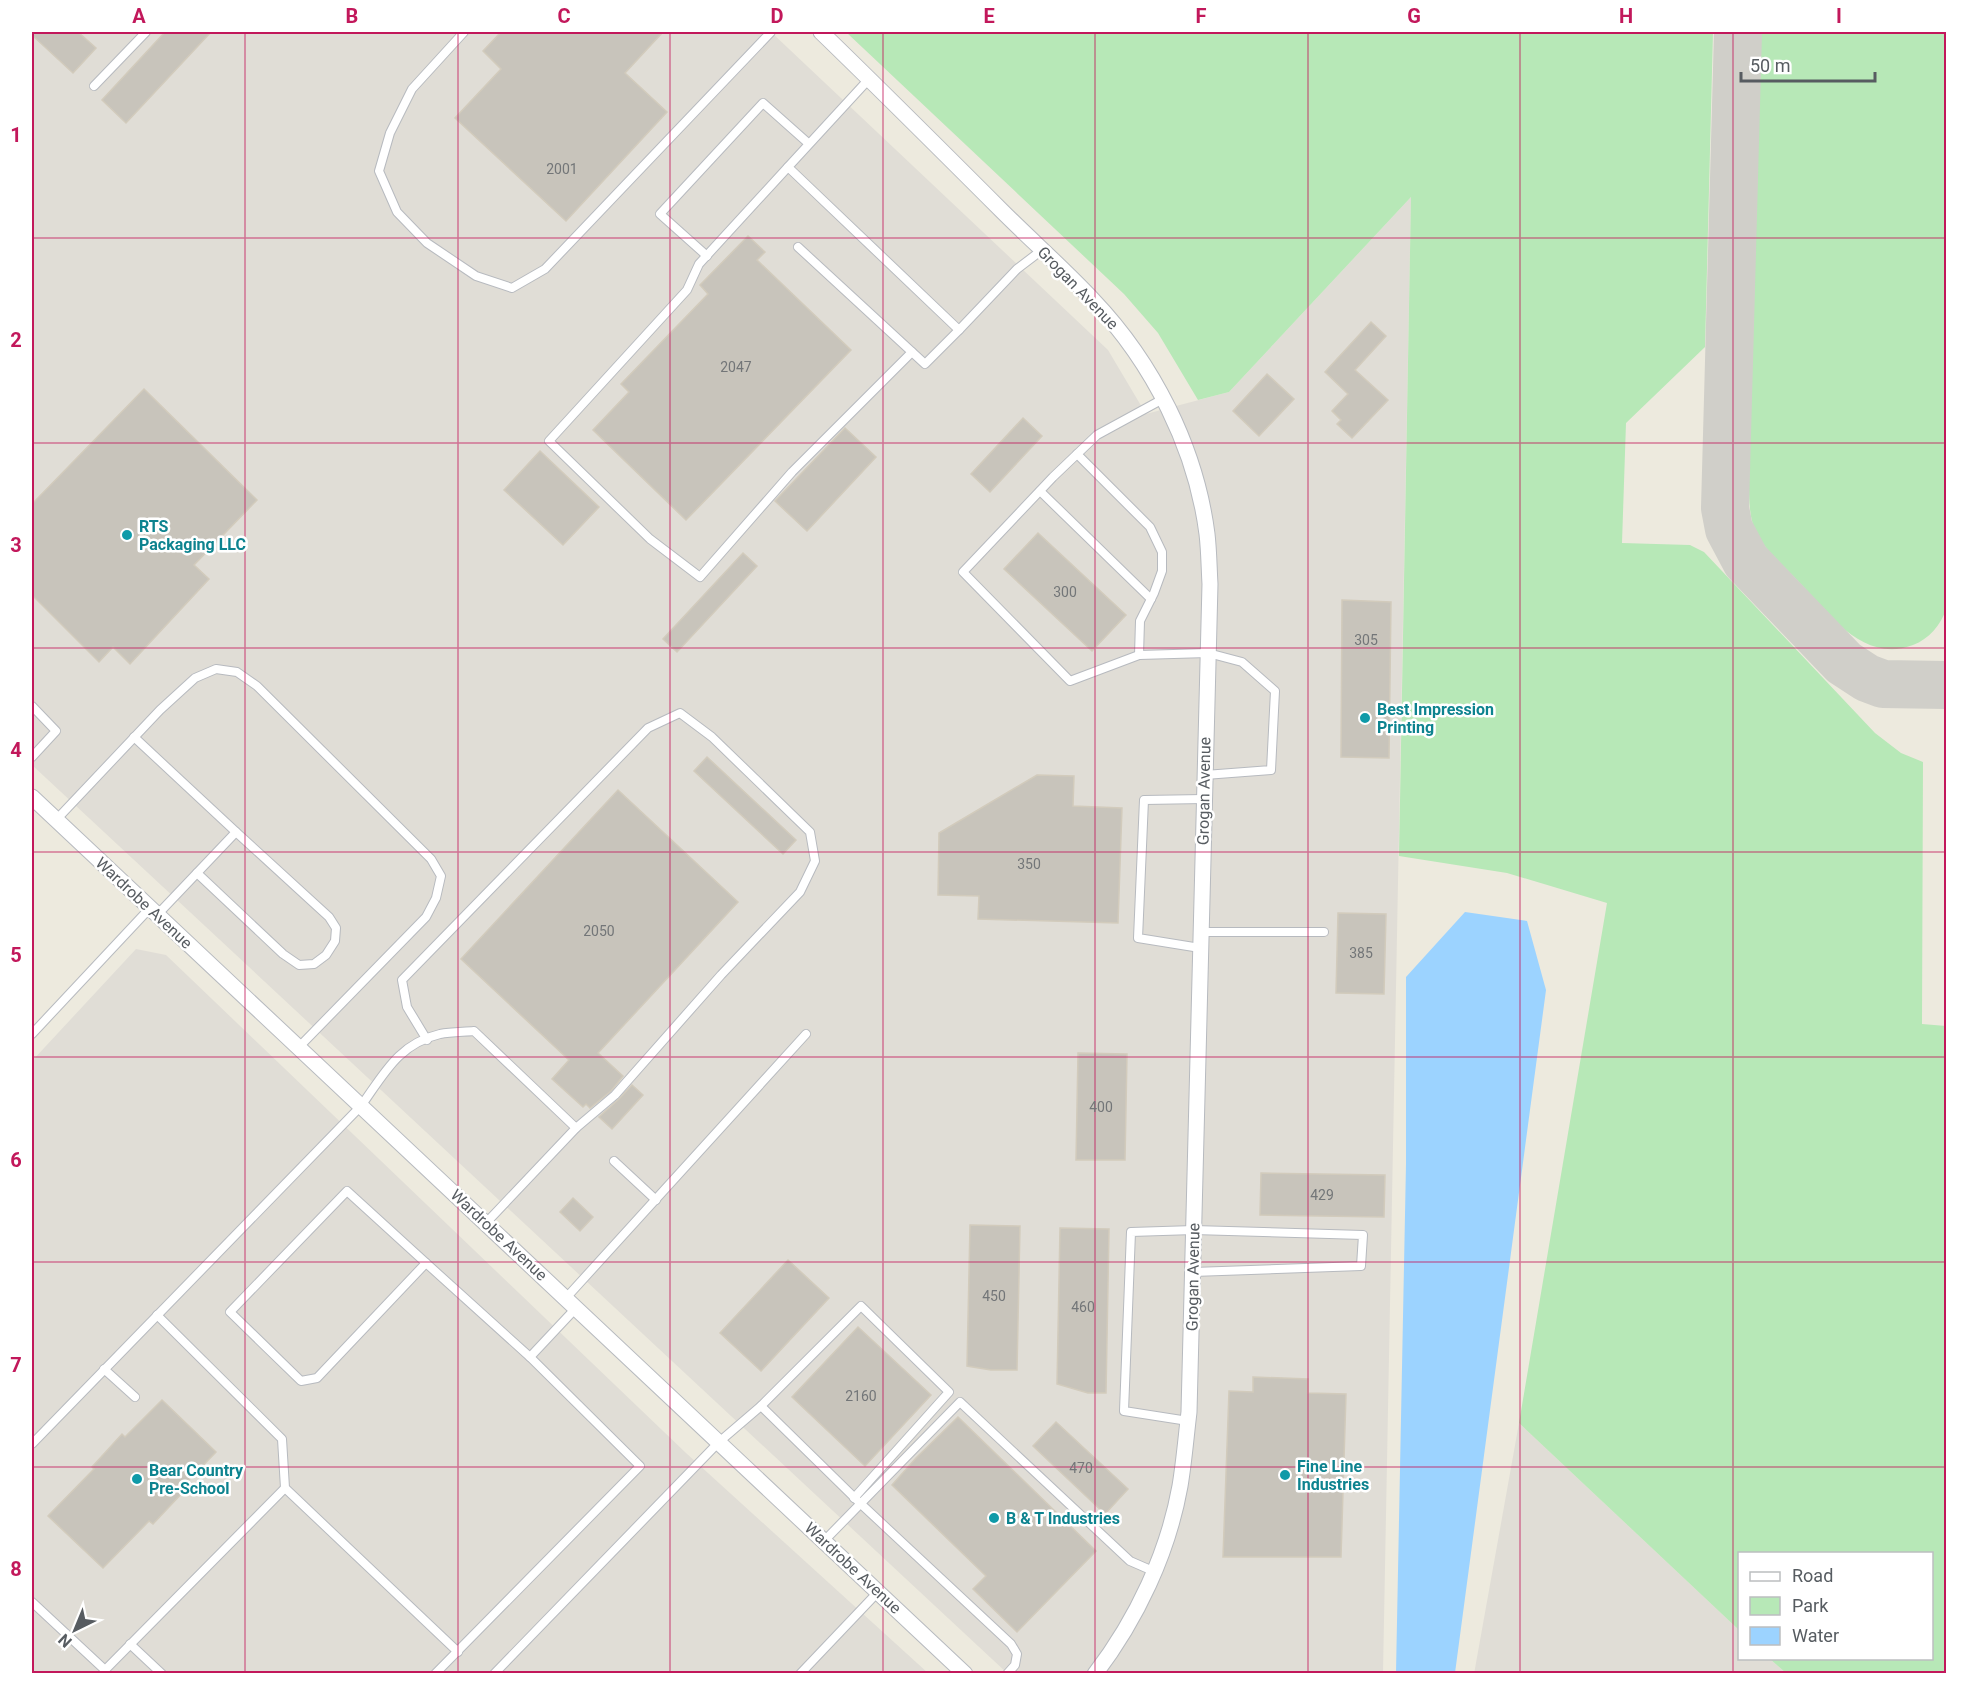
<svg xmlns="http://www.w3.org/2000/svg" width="1978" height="1705" font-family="Roboto,sans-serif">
<rect width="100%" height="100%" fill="#edeade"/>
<g fill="#e0ddd6">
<path d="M32,32H771L1108,350L1146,414L1229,392L1411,197L1383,1673H1007L32,765Z"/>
<path d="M136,949L166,955L686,1453L928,1673H32V1061Z"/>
<path d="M1519,1423L1739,1630L1740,1658L1770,1659L1786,1673L1474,1674Z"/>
</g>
<g fill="#b7e8b7">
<path d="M846,32H1713L1705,347L1626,423L1622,543L1690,545L1704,552L1875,733L1901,753L1923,762L1922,1024L1946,1026V1673H1786L1770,1659L1932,1658V1554H1740L1739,1630L1519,1423L1607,903L1507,873L1399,856L1411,197L1229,392L1198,400L1158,333L1124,294Z"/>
<path d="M1760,32H1946V609C1941,625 1929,639 1913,645C1863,664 1828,613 1798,581C1783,565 1762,548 1754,528C1749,513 1749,498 1749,483Z"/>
</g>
<path fill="#9cd3ff" d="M1465,912L1527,921L1546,990L1455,1673H1396L1406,1164V977Z"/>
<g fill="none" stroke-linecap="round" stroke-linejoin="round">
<path stroke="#d0cfc9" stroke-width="48" d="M1738,32L1725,508L1729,529L1746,561L1844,663L1867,678L1883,684L1946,685"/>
</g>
<g fill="#c8c4bb" stroke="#d2cbbc" stroke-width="1.5">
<path d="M32,32H78L96,48L73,73L32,35Z"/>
<path d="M165,32H211L126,123L102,100Z"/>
<path d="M501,32H663L625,73L667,112L566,221L455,118L501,69L483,51Z"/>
<path d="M748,236L765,252L757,260L851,350L686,520L593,430L629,392L621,384L708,294L700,285Z"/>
<path d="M1371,322L1386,336L1355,370L1388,400L1352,438L1337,424L1341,420L1332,411L1348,394L1325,372Z"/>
<path d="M1267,374L1294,399L1259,436L1233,411Z"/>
<path d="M144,389L257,500L194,565L209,579L130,664L113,647L99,662L32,595V504Z"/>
<path d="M1023,418L1042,436L990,492L971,474Z"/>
<path d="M845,428L876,457L807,531L775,501Z"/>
<path d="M540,451L599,507L563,545L504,490Z"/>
<path d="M1038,533L1126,615L1092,651L1004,569Z"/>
<path d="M743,553L757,566L677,652L663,639Z"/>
<path d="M1342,600L1391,602L1389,758L1341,757Z"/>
<path d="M707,757L796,840L783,854L694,771Z"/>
<path d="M1037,775L1074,776L1073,806L1122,808L1118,923L978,919L979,896L938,895L939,833Z"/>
<path d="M618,790L738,902L598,1053L623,1076L611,1091L590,1108L586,1104L583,1107L552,1079L569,1060L461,959Z"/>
<path d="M1338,913L1386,914L1384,994L1336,993Z"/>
<path d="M1078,1053L1127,1054L1125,1160H1076Z"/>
<path d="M632,1085L643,1095L612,1129L599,1117L619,1099Z"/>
<path d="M1261,1173L1385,1175L1384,1217L1260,1215Z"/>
<path d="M573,1198L593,1217L580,1231L560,1212Z"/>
<path d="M970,1225L1020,1226L1017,1370H991L967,1366Z"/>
<path d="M1060,1228L1109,1229L1106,1393H1088L1057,1384Z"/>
<path d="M788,1260L829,1298L761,1371L720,1333Z"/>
<path d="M858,1327L931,1395L865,1466L792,1397Z"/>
<path d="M1253,1377L1308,1379V1393L1346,1394L1341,1557H1223L1229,1391L1253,1392Z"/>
<path d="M162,1400L216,1452L181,1488L184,1491L153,1524L149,1521L103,1568L48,1516L94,1469L92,1467L122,1434L125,1437Z"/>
<path d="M958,1417L1096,1551L1017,1632L973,1589L986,1576L892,1485L916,1458Z"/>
<path d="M1056,1422L1128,1489L1105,1514L1033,1446Z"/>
</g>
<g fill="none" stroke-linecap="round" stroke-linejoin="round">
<defs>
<g id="lane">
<path d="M464,32L412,89L390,133L379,171L397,212L427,243L476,276L512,288L545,269L771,32"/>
<path d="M869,79L788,167L959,330L1017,269L1042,250"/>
<path d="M94,86L146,32"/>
<path d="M788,167L699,264L687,290L549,441L650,539L700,577L792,472L912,352"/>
<path d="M798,247L925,364L959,330"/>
<path d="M707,256L660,214L763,103L808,143"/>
<path d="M1163,399L1097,435L1053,477L963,572L1070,681L1139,655L1208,653L1242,662L1275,691L1271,770L1205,775"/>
<path d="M1077,454L1150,527L1162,552V571L1154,593L1140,621L1139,655"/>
<path d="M1040,491L1151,599"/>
<path d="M32,706L56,731L32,757"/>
<path d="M134,737L236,832L157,915"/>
<path d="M56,820L160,710L195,678L216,669L237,672L257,686L431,859L441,876L436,898L426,917L299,1047"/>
<path d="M197,873L283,954L299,965L314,964L326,955L335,941L336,928L329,917L236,832"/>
<path d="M1201,932H1324"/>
<path d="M1200,948L1138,938L1144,800L1204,799"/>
<path d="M32,1034L150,908"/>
<path d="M427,1040L407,1007L402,980L648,728L680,713L712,737L810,832L815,861L800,892L721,975L615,1095L576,1128"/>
<path d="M614,1161L656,1200"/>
<path d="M347,1191L426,1263L317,1378L301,1381L230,1312Z"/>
<path d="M426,1263L530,1357L640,1466L435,1674"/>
<path d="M566,1298L806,1034"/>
<path d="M157,1315L282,1439L285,1488L458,1652"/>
<path d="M530,1357L576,1308"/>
<path d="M104,1369L135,1397"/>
<path d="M761,1406L861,1306L949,1392L854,1498"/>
<path d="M1188,1421L1124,1411L1131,1232L1194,1230L1363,1235L1361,1266L1193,1272"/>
<path d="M32,1444L361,1106C384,1074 398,1044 440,1034C451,1032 463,1032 474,1031L576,1128L486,1223"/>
<path d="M824,1541L960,1402L1130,1561L1153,1571"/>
<path d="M32,1602L105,1670L285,1488"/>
<path d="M130,1644L162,1674"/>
<path d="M494,1674L719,1442L761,1406L861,1504L1011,1644L1017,1654L1015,1665L1007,1674"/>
<path d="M800,1674L878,1592"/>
</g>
<g id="street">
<path d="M821,32C882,91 942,151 1002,211C1032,241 1064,269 1093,300C1153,363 1196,448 1207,534C1209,551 1209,568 1210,584L1189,1412C1186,1437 1184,1462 1180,1486C1168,1553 1137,1619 1095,1674"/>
<path d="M32,797L965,1674"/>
</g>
</defs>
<use href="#lane" stroke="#b7babf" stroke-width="10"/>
<use href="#street" stroke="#b7babf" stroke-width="17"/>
<use href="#lane" stroke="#fff" stroke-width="8"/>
<use href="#street" stroke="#fff" stroke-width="15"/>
</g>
<path fill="none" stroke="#c2185b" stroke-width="1.5" stroke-opacity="0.55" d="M245,32V1674M458,32V1674M670,32V1674M883,32V1674M1095,32V1674M1308,32V1674M1520,32V1674M1733,32V1674M32,238H1946M32,443H1946M32,648H1946M32,852H1946M32,1057H1946M32,1262H1946M32,1467H1946"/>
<g fill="#0f9aa8" stroke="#fff" stroke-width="2">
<circle cx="127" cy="535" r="6"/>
<circle cx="1365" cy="718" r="6"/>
<circle cx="1285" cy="1475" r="6"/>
<circle cx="137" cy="1479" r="6"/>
<circle cx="994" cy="1518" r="6"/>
</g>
<g text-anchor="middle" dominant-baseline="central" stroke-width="5" stroke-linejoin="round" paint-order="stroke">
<g font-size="14" fill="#737678">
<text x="562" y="169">2001</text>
<text x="736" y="367">2047</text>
<text x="1065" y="592">300</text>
<text x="1366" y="640">305</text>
<text x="1029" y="864">350</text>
<text x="599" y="931">2050</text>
<text x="1361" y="953">385</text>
<text x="1101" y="1107">400</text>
<text x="1322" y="1195">429</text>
<text x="994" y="1296">450</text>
<text x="1083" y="1307">460</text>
<text x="861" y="1396">2160</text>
<text x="1081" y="1468">470</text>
</g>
<g font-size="16" fill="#575c61" stroke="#fff">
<text transform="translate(1078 288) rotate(46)">Grogan Avenue</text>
<text transform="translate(1204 791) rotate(-89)">Grogan Avenue</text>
<text transform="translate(144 903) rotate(43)">Wardrobe Avenue</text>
<text transform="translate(499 1235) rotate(43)">Wardrobe Avenue</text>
<text transform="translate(1193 1277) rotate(-89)">Grogan Avenue</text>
<text transform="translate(853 1568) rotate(43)">Wardrobe Avenue</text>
</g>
<g font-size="16" font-weight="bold" fill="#0d838f" stroke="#fff" text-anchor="start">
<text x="139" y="526">RTS<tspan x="139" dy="18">Packaging LLC</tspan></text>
<text x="1377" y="709">Best Impression<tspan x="1377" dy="18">Printing</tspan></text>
<text x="1297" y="1466">Fine Line<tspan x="1297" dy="18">Industries</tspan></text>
<text x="149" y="1470">Bear Country<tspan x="149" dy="18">Pre-School</tspan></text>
<text x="1006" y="1518">B &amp; T Industries</text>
</g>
</g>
<rect width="1978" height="1705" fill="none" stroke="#ffffff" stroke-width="66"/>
<rect x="1738" y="1552" width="195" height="108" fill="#ffffff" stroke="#bcbec0" stroke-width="1.5"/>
<rect x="1750" y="1572" width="30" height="9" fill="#ffffff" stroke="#bcbec0" stroke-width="1.5"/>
<text x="1792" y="1582" font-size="18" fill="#575c61">Road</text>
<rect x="1750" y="1597" width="30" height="18" fill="#b7e8b7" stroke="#bcbec0" stroke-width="1.5"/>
<text x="1792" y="1612" font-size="18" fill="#575c61">Park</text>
<rect x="1750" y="1627" width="30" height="18" fill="#9cd3ff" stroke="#bcbec0" stroke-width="1.5"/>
<text x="1792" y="1642" font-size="18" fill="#575c61">Water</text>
<g transform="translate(75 1630) rotate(223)" stroke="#ffffff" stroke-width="4.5" paint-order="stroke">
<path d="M0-4.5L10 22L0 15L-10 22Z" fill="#575c61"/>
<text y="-9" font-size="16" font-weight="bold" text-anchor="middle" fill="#575c61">N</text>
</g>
<path d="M1741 72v9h134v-9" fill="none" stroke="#575c61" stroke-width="3"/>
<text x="1750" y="72" font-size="18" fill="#575c61" stroke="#ffffff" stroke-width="4.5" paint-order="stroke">50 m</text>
<rect x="33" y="33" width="1912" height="1639" fill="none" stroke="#c2185b" stroke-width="2"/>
<g font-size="20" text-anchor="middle" font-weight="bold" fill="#c2185b">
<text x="139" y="23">A</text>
<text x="352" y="23">B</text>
<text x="564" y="23">C</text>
<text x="777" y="23">D</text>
<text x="989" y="23">E</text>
<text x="1201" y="23">F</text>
<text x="1414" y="23">G</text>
<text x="1626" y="23">H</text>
<text x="1839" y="23">I</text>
<text x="16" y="142">1</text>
<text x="16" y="347">2</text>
<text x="16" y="552">3</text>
<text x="16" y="757">4</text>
<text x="16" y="962">5</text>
<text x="16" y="1167">6</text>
<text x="16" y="1372">7</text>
<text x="16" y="1576">8</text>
</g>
</svg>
